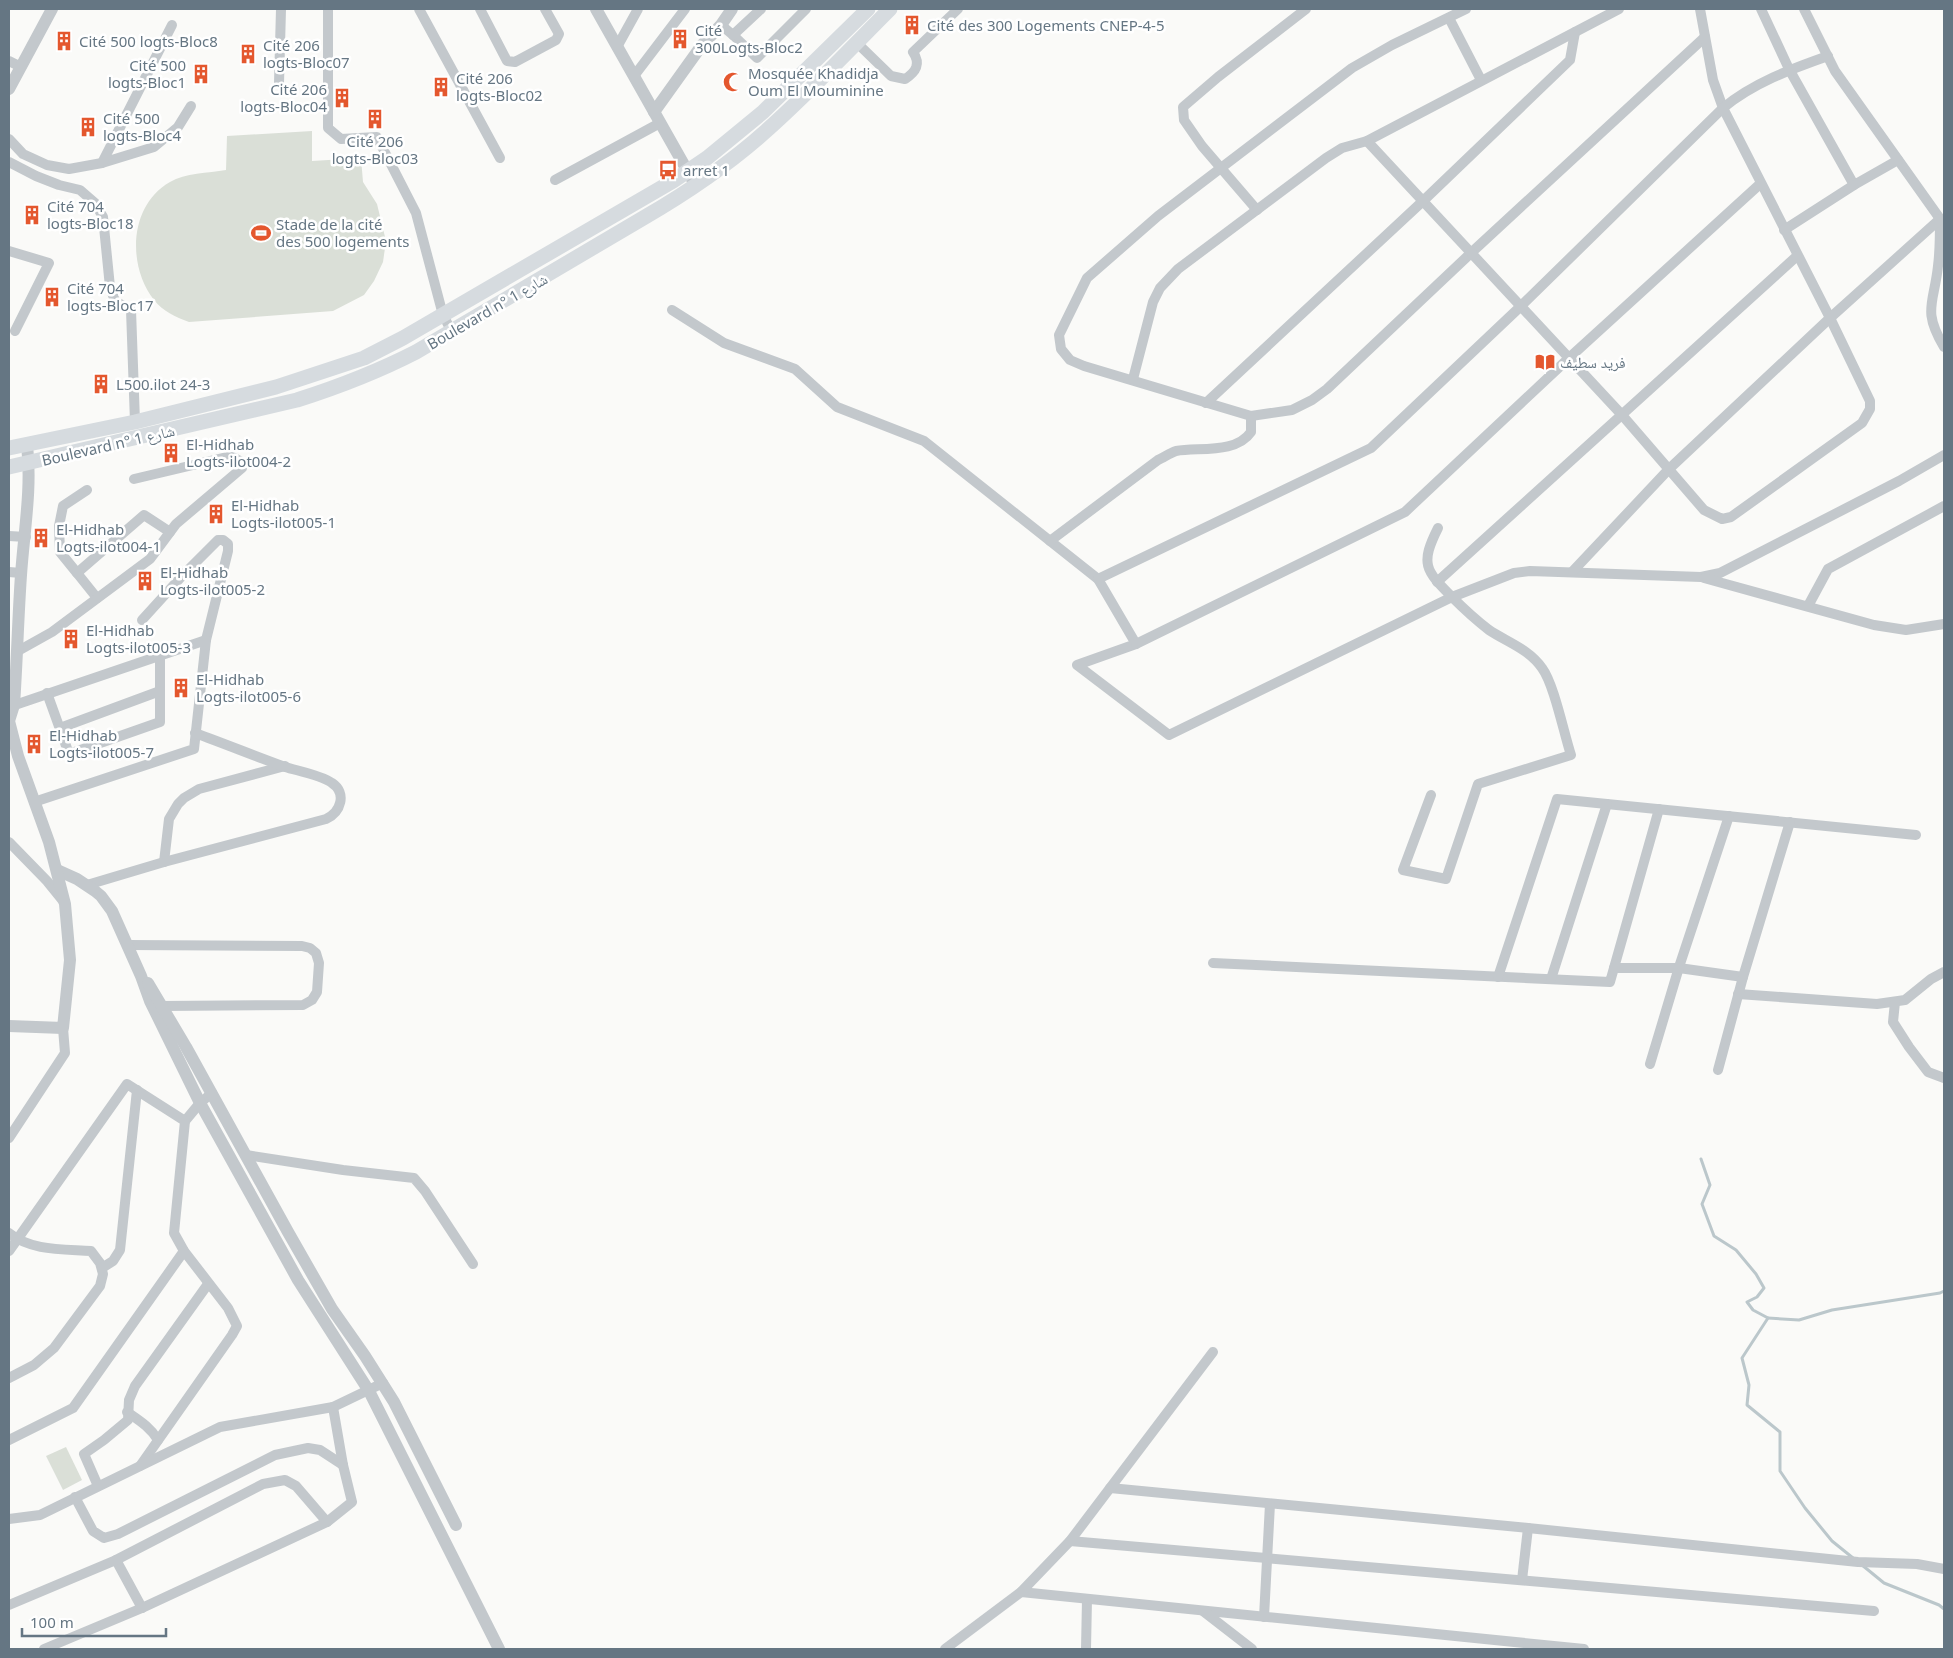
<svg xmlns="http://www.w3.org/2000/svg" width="1953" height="1658" font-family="'Noto Sans','Noto Naskh Arabic',sans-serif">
<rect width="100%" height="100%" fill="#fafaf8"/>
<g fill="#dadfd7">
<path d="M312,131V161L361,158L363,182L377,204L386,241L383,262L374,281L364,295L333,311L189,322C175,317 163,311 154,300C127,266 129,205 170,182C185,173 208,173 226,170L227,136Z"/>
<path d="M66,1447L82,1480L63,1490L46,1456Z"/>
</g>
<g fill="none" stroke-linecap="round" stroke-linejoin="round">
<g stroke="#bbc7cb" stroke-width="3">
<path d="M1701,1159L1710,1185L1702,1204L1714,1236L1736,1250L1756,1274L1764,1288L1757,1297L1747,1302L1753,1310L1768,1318L1742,1358L1749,1385L1747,1405L1780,1432V1471L1805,1508L1832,1541L1853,1558"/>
<path d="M1768,1318L1799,1320L1832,1310L1940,1293L1944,1291"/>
<path d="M1862,1565L1884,1583L1939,1605L1944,1609"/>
</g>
<g stroke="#c3c8cc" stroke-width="10">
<path d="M328,9V128L341,139L377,137L416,213L443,315L452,332"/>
<path d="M419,9L500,158"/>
<path d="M480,9L507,61L515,62L556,40L559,34L545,9"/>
<path d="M1466,9L1392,45L1352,68L1158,216L1087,278L1059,335L1061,349L1070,360L1084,366L1251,416L1292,410L1312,400L1327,389L1472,252L1705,37"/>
<path d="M1761,9L1789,69L1854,185L1898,160"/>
<path d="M1804,9L1835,71L1943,223"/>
<path d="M1449,18L1481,80"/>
<path d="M721,25L733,35L757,58L806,9"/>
<path d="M733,35L761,9"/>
<path d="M856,42L891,76L905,79C916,72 921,64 913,52L958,9"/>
<path d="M617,47L638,9"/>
<path d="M9,61L21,67"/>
<path d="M634,76L685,9"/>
<path d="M279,83L281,9"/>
<path d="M9,139L23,154L47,165L69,169L102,163L154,147L178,127L191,106"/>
<path d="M1367,141L1622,415L1704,510L1722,519L1731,517L1862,423L1870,409V401L1830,318L1723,108L1713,80L1700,9"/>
<path d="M9,162L36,176L59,185L80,190L95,203L103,217L110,287L115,301L131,310L135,422"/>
<path d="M102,163L172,25"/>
<path d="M555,180L660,123"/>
<path d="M1257,210L1202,146L1184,120L1183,107L1218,77L1306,9"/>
<path d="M1940,219C1940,235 1940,251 1938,266C1934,304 1922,310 1944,347"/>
<path d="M1784,230L1854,185"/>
<path d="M9,251L49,263L15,331"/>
<path d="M672,310L724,343L795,369L837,407L924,441L1098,579L1136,644L1077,665L1169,735L1452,597C1464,609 1476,620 1489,630C1507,642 1529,649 1542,668C1554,684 1564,734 1571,755L1478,784L1446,879L1403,870L1431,795"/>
<path d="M1133,379L1153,302L1160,288L1178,269L1326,158L1342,148L1367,141L1619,9"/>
<path d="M1206,403L1423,201L1570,60L1575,32"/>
<path d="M1438,528C1420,564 1425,570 1452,597L1514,573L1530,571L1701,577L1720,573L1899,481L1944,455"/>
<path d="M9,536L26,537"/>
<path d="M1050,541L1158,460C1163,458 1170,453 1176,451C1199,447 1236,454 1251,432V416"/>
<path d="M1573,571L1669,469L1830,318L1940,219"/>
<path d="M9,572L21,573"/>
<path d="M77,573L60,552L59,526L63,506L87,490"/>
<path d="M1704,578L1874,625L1906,630L1944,624"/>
<path d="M1098,579L1371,448L1520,307L1723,108C1753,83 1791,69 1828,56"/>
<path d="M1437,582L1797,256"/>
<path d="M97,598L77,573L144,515L170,532"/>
<path d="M1808,606L1828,569L1944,506"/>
<path d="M142,620L182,576L218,540H223L228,544V551L206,640"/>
<path d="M1136,644L1405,512L1569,358L1760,184"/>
<path d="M18,651L52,632L150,559L176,524L242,468L240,461L231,456L134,479"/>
<path d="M47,693L69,754L160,722V654"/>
<path d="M9,707L206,640L194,749L34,802"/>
<path d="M60,728L160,691"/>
<path d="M9,842L47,881L64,902"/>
<path d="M164,862L169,819L178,804L184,798L199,789L285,766"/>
<path d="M87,885L164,862L326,819C341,812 347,793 332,783C321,775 298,771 285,767C255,756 225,744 195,733"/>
<path d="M128,945L302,946L310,948L316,953L319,963L317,992L312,1000L303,1005L163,1006"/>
<path d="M1213,963L1610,982L1659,809"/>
<path d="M1614,968H1679L1743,977"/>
<path d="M1498,977L1557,799L1916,835"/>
<path d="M1551,979L1607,804"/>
<path d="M1738,994L1877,1004L1905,1000L1931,979L1944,972"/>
<path d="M1895,1002L1893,1022L1909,1047L1928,1072L1944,1078"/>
<path d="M1650,1064L1680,964L1729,816"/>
<path d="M1718,1070L1743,977L1790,822"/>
<path d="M185,1121L200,1103L212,1093"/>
<path d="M9,1138L65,1053L63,1028"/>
<path d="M246,1155L343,1170L414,1178L425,1191L473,1264"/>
<path d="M9,1233C31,1251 63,1249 91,1251L100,1263L103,1274L100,1286L54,1348L34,1365L9,1378"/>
<path d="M9,1251L127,1084L185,1121L174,1233L184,1251L228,1308L237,1326L232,1335L140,1466"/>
<path d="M102,1268L113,1261L120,1250L137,1090"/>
<path d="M127,1412C140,1421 150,1427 158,1440"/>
<path d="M9,1440L73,1408L184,1251"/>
<path d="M98,1486L84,1454L104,1440L128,1420L129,1400L135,1386L208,1284"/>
<path d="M1110,1488L1528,1528L1858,1562L1917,1564L1944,1569"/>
<path d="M75,1497L93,1531L104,1538L118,1534L275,1455L308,1448L320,1450L343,1465"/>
<path d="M9,1519L40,1515L220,1427L333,1407L383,1383"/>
<path d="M1070,1541L1874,1611"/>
<path d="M116,1560L142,1608"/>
<path d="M1522,1580L1528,1528"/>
<path d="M1021,1592L1584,1649"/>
<path d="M9,1605L116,1560L263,1484L285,1480L296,1486L327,1522"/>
<path d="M1203,1611L1252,1649"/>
<path d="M1264,1617L1270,1504"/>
<path d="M44,1649L142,1608L327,1522L352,1502L343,1465L333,1407"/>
<path d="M945,1649L1021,1592L1070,1541L1213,1352"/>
<path d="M1086,1649L1087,1599"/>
</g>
<g stroke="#c3c8cc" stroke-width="12">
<path d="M596,9L692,179"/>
<path d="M9,89L52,9"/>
<path d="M654,112L702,45L721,25L732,9"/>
<path d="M57,870L77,879L95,891L101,896L112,911L141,976L150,1001L200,1103L298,1280L369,1391L499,1649"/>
<path d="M148,983L186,1047L288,1232L332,1309L365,1356L394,1402L456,1525"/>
<path d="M9,1026L63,1028L70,960L65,904L49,842L18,756L9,721L14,705C17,662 18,618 21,575C24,531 32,488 27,445"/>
</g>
<g stroke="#d6dbdf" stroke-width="15">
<path d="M9,448L135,422L276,387L364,358L403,338L673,181L707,158L763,112L868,9"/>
<path d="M9,467L297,400C338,387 377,372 416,352L645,217C688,192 729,164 766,131C809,93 849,50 890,9"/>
</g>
</g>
<defs>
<symbol id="building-bare" viewBox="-9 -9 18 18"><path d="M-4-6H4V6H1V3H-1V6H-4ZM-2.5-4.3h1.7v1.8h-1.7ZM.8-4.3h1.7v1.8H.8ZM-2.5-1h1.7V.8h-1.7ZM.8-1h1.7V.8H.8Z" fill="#e4572e" stroke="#fff" stroke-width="2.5" paint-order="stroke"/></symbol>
<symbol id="mosque-bare" viewBox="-9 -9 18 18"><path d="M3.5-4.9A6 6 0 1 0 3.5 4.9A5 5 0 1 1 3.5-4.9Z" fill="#e4572e" stroke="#fff" stroke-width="2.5" paint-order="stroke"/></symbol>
<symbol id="bus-bare" viewBox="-9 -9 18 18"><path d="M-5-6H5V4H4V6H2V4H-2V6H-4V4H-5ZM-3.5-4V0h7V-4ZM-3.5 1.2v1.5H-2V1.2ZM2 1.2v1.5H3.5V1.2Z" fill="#e4572e" stroke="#fff" stroke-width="2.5" paint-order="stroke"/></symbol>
<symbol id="stadium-bare" viewBox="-9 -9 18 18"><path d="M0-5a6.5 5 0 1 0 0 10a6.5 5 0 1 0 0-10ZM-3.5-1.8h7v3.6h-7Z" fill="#e4572e" stroke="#fff" stroke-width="2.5" paint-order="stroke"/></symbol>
<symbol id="library-bare" viewBox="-9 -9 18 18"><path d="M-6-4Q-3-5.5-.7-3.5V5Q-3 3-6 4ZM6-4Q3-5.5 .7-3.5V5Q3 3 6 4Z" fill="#e4572e" stroke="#fff" stroke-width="2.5" paint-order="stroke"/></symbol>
</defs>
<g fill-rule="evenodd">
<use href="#building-bare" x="898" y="11" width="28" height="28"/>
<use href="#building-bare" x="666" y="25" width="28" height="28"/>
<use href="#building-bare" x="50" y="27" width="28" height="28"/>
<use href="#building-bare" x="234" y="40" width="28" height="28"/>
<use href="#building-bare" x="187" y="60" width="28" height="28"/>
<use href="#mosque-bare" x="719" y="68" width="28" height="28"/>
<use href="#building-bare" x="427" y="73" width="28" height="28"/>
<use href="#building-bare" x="328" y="84" width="28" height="28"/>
<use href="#building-bare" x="361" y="105" width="28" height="28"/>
<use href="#building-bare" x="74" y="113" width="28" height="28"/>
<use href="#bus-bare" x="654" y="156" width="28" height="28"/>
<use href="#building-bare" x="18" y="201" width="28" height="28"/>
<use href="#stadium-bare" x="247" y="219" width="28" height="28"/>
<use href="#building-bare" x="38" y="283" width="28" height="28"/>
<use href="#library-bare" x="1531" y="348" width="28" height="28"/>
<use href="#building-bare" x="87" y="370" width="28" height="28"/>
<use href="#building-bare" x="157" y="439" width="28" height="28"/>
<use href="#building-bare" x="202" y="500" width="28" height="28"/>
<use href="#building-bare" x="27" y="524" width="28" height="28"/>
<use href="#building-bare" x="131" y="567" width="28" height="28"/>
<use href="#building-bare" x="57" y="625" width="28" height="28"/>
<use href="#building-bare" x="167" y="674" width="28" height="28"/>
<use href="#building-bare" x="20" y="730" width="28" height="28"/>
</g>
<g text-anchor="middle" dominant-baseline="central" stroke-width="5" stroke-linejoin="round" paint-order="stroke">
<g font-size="15" fill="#657683" stroke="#fff" text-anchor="start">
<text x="927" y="25">Cité des 300 Logements CNEP-4-5</text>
<text x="695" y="30">Cité<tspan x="695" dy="17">300Logts-Bloc2</tspan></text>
<text x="79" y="41">Cité 500 logts-Bloc8</text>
<text x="263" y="45">Cité 206<tspan x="263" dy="17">logts-Bloc07</tspan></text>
<text x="186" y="65" text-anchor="end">Cité 500<tspan x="186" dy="17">logts-Bloc1</tspan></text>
<text x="748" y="73">Mosquée Khadidja<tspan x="748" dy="17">Oum El Mouminine</tspan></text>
<text x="456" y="78">Cité 206<tspan x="456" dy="17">logts-Bloc02</tspan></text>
<text x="327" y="89" text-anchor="end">Cité 206<tspan x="327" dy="17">logts-Bloc04</tspan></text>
<text x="103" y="118">Cité 500<tspan x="103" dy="17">logts-Bloc4</tspan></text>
<text x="375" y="141" text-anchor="middle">Cité 206<tspan x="375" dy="17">logts-Bloc03</tspan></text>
<text x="683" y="170">arret 1</text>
<text x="47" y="206">Cité 704<tspan x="47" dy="17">logts-Bloc18</tspan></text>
<text x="276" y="224">Stade de la cité<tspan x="276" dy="17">des 500 logements</tspan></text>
<text x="67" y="288">Cité 704<tspan x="67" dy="17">logts-Bloc17</tspan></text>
<text x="1560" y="362">فريد سطيف</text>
<text x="116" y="384">L500.ilot 24-3</text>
<text x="186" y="444">El-Hidhab<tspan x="186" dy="17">Logts-ilot004-2</tspan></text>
<text x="231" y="505">El-Hidhab<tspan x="231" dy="17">Logts-ilot005-1</tspan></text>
<text x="56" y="529">El-Hidhab<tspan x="56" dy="17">Logts-ilot004-1</tspan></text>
<text x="160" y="572">El-Hidhab<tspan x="160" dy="17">Logts-ilot005-2</tspan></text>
<text x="86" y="630">El-Hidhab<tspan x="86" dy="17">Logts-ilot005-3</tspan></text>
<text x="196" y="679">El-Hidhab<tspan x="196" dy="17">Logts-ilot005-6</tspan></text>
<text x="49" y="735">El-Hidhab<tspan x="49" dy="17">Logts-ilot005-7</tspan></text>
</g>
<g font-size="15" fill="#657683" stroke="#fff">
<text transform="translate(487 311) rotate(-30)">Boulevard n° شارع 1</text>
<text transform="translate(108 445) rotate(-13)">Boulevard n° شارع 1</text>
</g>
</g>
<rect width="1953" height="1658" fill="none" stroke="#657683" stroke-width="20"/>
<path d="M22 1628v8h144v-8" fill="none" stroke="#657683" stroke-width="2.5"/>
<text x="30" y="1628" font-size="15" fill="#657683" stroke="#ffffff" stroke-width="4" paint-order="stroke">100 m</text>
</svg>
